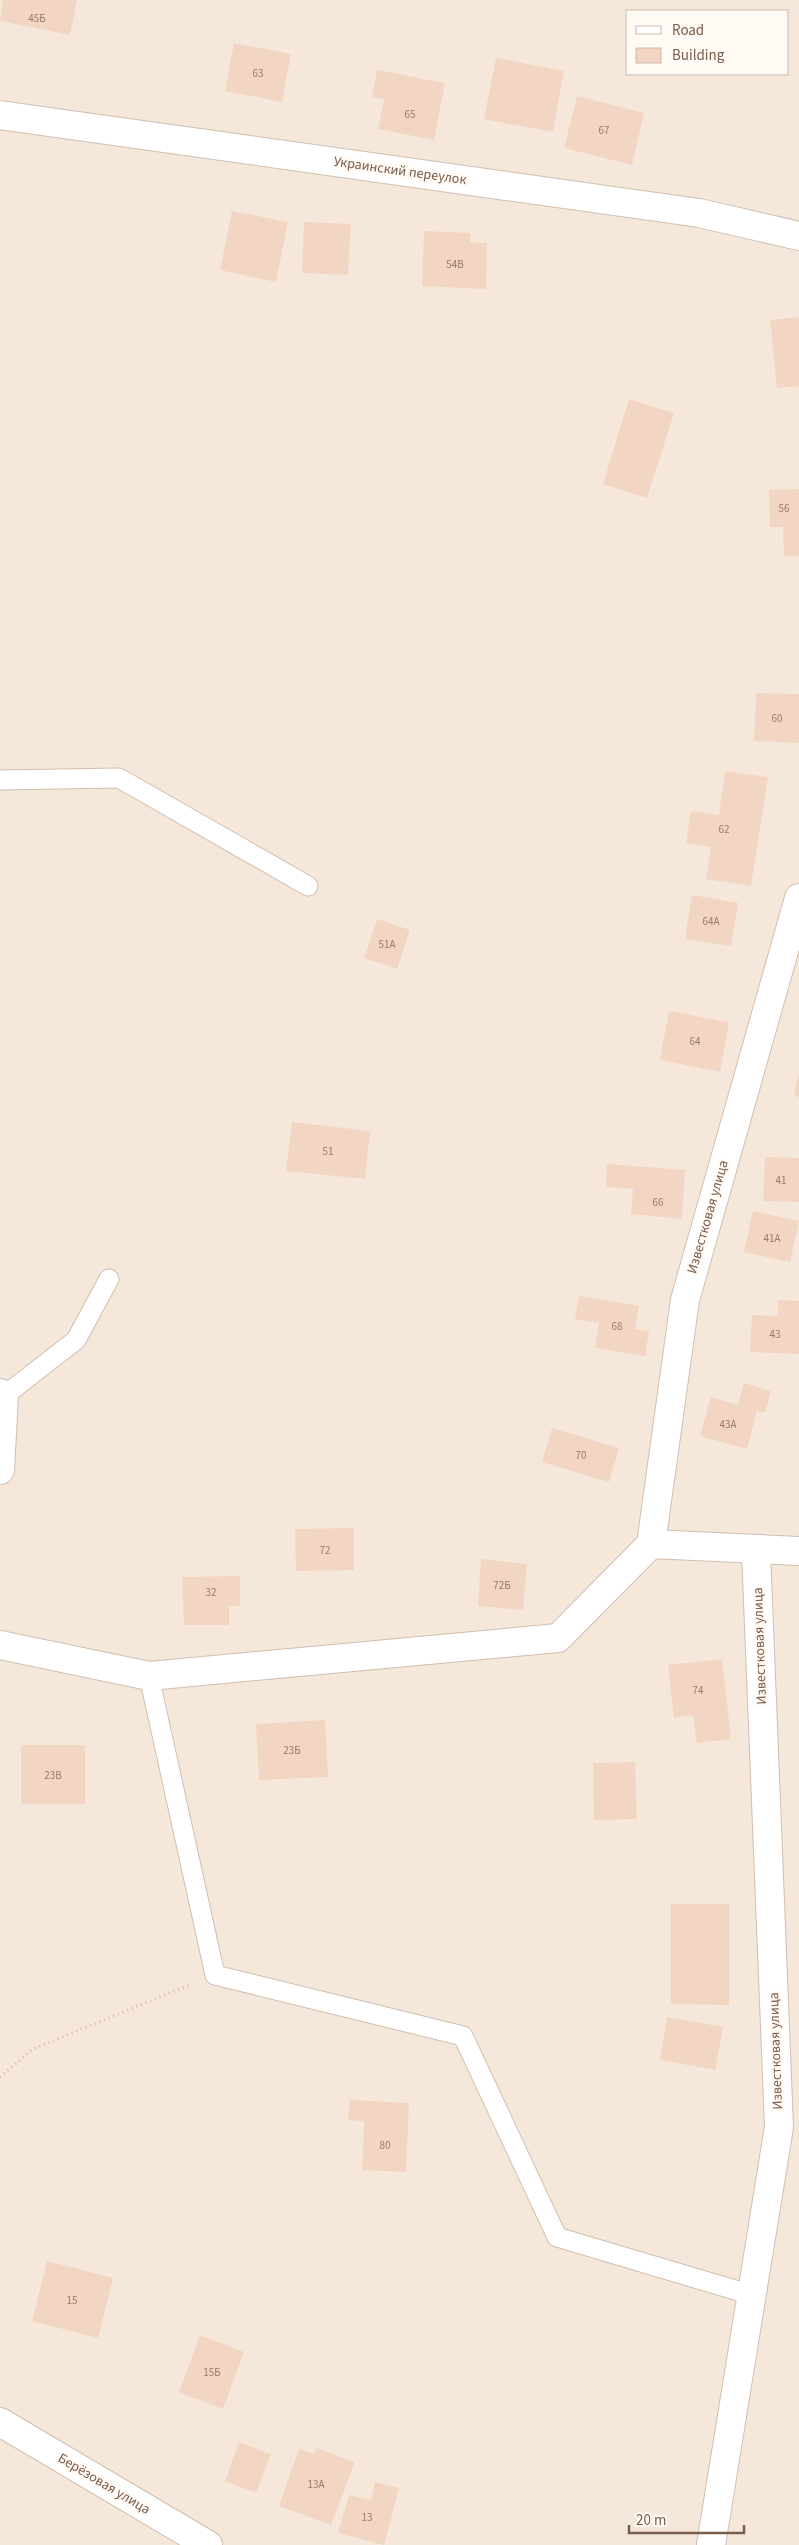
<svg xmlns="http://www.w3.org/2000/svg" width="799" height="2545" font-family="'Source Sans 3',sans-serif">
<rect width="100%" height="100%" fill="#fdf6ec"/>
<path fill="#f5e8da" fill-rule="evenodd" d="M0,0H799V2545H0ZM628,11H788V74H628Z"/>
<g fill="#f3d5c3">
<path d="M3,0H77L70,35L0,21Z"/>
<path d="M234,43L291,54L282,102L225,91Z"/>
<path d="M496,58L564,71L553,132L484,119Z"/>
<path d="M377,70L445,83L434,140L378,129L384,99L372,97Z"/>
<path d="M577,96L644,113L632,165L564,148Z"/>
<path d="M232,211L288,222L276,282L220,270Z"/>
<path d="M304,222L351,224L348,275L302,273Z"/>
<path d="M424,231L470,233V242L487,243L486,289L422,286Z"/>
<path d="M799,317V386L777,388L770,320Z"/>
<path d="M629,399L674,413L647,498L603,484Z"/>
<path d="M799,489V556H784L783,527H770L769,490Z"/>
<path d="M756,693L799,694V743L754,741Z"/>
<path d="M725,771L768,777L751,886L706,879L711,847L686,843L691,811L719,815Z"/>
<path d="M692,895L738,903L731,946L685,939Z"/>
<path d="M377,919L410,930L397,969L364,958Z"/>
<path d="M669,1011L729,1022L720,1072L660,1060Z"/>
<path d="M798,1075H799V1097L794,1096Z"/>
<path d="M292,1122L370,1131L365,1179L286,1171Z"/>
<path d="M765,1157L799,1158V1202L763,1201Z"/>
<path d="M607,1164L685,1170L682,1219L631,1214L633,1189L606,1187Z"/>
<path d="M753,1211L799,1221L790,1262L744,1252Z"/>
<path d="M579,1296L639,1306L635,1329L649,1331L645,1356L595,1348L599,1323L575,1319Z"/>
<path d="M778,1300L799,1301V1354L750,1352L752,1315L778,1316Z"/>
<path d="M744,1383L771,1391L765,1413L757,1411L747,1449L700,1436L711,1397L738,1405Z"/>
<path d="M552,1428L619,1448L609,1482L542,1462Z"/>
<path d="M354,1528V1570L296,1571L295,1529Z"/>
<path d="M481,1559L527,1564L523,1610L478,1606Z"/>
<path d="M240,1576V1606H229V1625H184L182,1577Z"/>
<path d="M722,1659L731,1739L697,1743L693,1715L674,1718L668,1665Z"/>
<path d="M325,1720L328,1777L259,1780L256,1724Z"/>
<rect x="21" y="1745" width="64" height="59"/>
<path d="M635,1762L637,1819L594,1820L593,1763Z"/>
<path d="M671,1904H729V2005L671,2004Z"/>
<path d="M667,2017L723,2027L715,2070L660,2060Z"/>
<path d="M350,2100L409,2103L406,2172L362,2170L364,2121L348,2120Z"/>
<path d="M47,2261L113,2278L98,2338L32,2321Z"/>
<path d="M200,2335L244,2352L223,2409L179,2392Z"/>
<path d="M239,2442L271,2454L256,2493L225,2481Z"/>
<path d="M316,2448L355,2462L331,2525L279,2506L299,2449L314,2454Z"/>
<path d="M375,2482L399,2488L384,2545L338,2533L349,2495L371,2500Z"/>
</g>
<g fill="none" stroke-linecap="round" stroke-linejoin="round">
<defs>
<g id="service">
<path d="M0,780L119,778L308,886"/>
<path d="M4,1396L76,1340L109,1279"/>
<path d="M149,1676L215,1975L463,2036L557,2237L752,2295"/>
</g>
<g id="minor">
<path d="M0,115L699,213L799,236"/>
<path d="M0,1393L4,1396L0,1470"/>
<path d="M651,1544L685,1300L799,898"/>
<path d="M0,1645L149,1676L558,1638L651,1544L799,1551"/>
<path d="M0,2422L208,2545"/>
<path d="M711,2545L779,2127L756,1551"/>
</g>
</defs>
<use href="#service" stroke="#d1beb0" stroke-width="21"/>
<use href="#minor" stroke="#d1beb0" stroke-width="30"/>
<path stroke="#d9b8a5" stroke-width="3" stroke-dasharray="1 4" stroke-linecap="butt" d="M0,2077L33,2049L189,1985"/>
<use href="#service" stroke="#fff" stroke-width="19"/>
<use href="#minor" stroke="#fff" stroke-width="28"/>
</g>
<g text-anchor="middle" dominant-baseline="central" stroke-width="5" stroke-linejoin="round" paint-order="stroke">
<g font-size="11" fill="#987a6a">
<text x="37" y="18">45Б</text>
<text x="258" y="73">63</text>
<text x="410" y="114">65</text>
<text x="604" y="130">67</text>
<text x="455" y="264">54В</text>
<text x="784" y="508">56</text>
<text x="777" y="718">60</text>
<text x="724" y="829">62</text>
<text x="711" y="921">64А</text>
<text x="387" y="944">51А</text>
<text x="695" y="1041">64</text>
<text x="328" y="1151">51</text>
<text x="781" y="1180">41</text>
<text x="658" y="1202">66</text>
<text x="772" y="1238">41А</text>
<text x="617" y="1326">68</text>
<text x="775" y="1334">43</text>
<text x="728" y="1424">43А</text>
<text x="581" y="1455">70</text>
<text x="325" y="1550">72</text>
<text x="502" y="1585">72Б</text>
<text x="211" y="1592">32</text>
<text x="698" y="1690">74</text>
<text x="292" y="1750">23Б</text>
<text x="53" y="1775">23В</text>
<text x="385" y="2145">80</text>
<text x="72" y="2300">15</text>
<text x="212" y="2372">15Б</text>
<text x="316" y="2484">13А</text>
<text x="367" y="2517">13</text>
</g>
<g font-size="14" fill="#7a5c4d" stroke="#fffaf3">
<text transform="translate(400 171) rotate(8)">Украинский переулок</text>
<text transform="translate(708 1217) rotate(-74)">Известковая улица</text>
<text transform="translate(760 1646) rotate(-92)">Известковая улица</text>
<text transform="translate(776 2051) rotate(-92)">Известковая улица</text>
<text transform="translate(104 2484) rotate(31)">Берёзовая улица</text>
</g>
</g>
<rect x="626" y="10" width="162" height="65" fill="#fffaf3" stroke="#cabbb1"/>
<rect x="636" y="26" width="25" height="8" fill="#ffffff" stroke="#cabbb1"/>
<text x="672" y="35" font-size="15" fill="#7a5c4d">Road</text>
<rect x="636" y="48" width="25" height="15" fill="#f3d5c3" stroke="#cabbb1"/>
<text x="672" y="60" font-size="15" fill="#7a5c4d">Building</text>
<path d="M629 2525v8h115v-8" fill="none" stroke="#7a5c4d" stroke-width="2.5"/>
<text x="636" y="2525" font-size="15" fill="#7a5c4d" stroke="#fffaf3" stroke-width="4" paint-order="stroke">20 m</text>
</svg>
